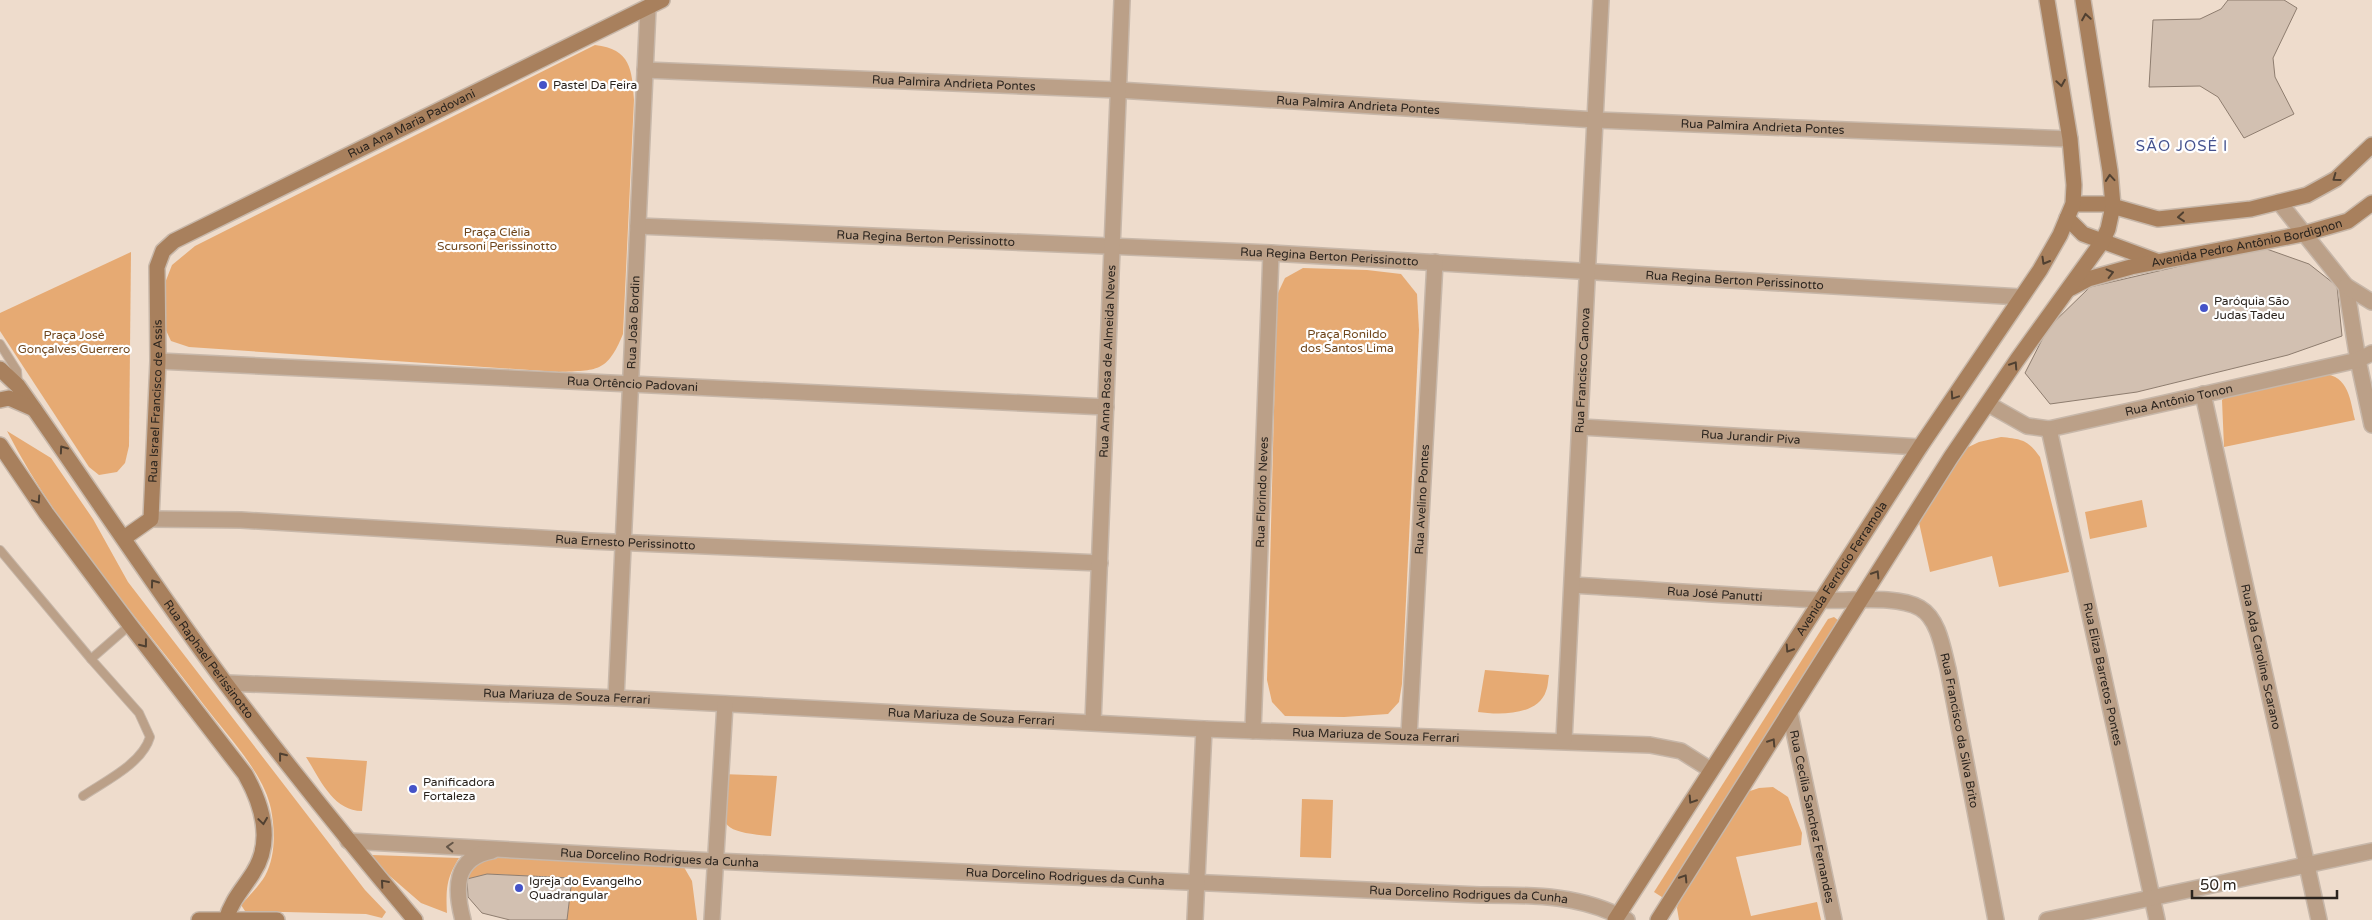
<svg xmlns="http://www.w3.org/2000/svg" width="2372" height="920" font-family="'Varela Round',sans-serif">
<rect width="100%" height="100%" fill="#eedccc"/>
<g fill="#e6aa73">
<path d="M595,45C631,49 632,70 634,100L623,334C607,373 597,370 559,372L189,347L171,341L163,324L165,283L172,265L195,246Z"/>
<path d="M131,252L129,446L125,463L117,472L99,475L89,467L0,331V313Z"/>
<path d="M1303,268L1367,270L1401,274L1417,294L1419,330L1402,684L1399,702L1388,714L1344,717L1285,716L1272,702L1267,680L1277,295L1285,278Z"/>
<path d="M2317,373C2348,374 2349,394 2355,420L2224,447L2222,400L2234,390Z"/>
<path d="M7,431L51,458L93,519L128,582L365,890L386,912L382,918L366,914L245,911L241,905C249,896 259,886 265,876C276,856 275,830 271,809C264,773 226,734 204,705C137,615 58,531 7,431Z"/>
<path d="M2001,437C2022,439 2028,440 2040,457L2069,572L1999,587L1992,556L1930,572L1918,518L1958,452L1979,442Z"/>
<path d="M2142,500L2147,527L2090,539L2085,512Z"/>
<path d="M1834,617L1839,621L1665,899L1654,892L1828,619Z"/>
<path d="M1485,670L1549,675C1548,680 1548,687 1546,691C1538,716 1499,715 1478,712Z"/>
<path d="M306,757L367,761L362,811C333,811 320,779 306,757Z"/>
<path d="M721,774L777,776L771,836C716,832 720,824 721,774Z"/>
<path d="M1773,787L1788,797L1802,833L1801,845L1736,857L1751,916L1817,902L1821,920H1679L1677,908L1682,888L1741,794L1759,788Z"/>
<path d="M1302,799L1333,800L1331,858L1300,857Z"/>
<path d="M492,849L681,862L692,881L697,920H567L572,878L487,874L467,879L473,857Z"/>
<path d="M372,855L459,858C446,879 446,889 447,913L421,903L384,871Z"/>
</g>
<g fill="#d2c0b1" stroke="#8e7d6f">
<path d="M2228,0H2284L2297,8L2273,58L2275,77L2294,114L2244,138L2218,97L2200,86L2149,87L2153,20L2200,19L2221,9Z"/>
<path d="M2261,247L2309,264L2337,286L2342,336L2288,355L2137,392L2050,404L2025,373L2048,328L2090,287Z"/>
<path d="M487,874L572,878L567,920H510L482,913L468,897L467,879Z"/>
</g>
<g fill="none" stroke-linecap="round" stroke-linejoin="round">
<defs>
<g id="lane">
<path d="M0,344L17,371L18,384"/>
<path d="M0,550L91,659L130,625"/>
<path d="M83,796C105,781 142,764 150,737L139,713L91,659"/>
</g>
<g id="street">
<path id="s1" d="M645,70L1118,90L1596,120L2070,139"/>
<path d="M2279,202L2346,286L2358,360L2372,425"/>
<path id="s2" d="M638,226L1271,253L2021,297"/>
<path d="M2346,286L2372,302"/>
<path id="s3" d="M158,361L1106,407"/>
<path id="s4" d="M2203,394L2319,920"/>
<path id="s5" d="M1988,404L2027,426L2049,429L2358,360L2372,353"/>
<path id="s6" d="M1581,427L1920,447"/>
<path id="s7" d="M2049,429L2157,920"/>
<path id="s8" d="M151,519L241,520L590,541L1100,563"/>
<path id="s9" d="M1573,585C1655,590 1737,596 1819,600C1847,602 1895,594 1920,608C1939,619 1943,650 1948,669L1996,920"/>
<path id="s10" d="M226,683L616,698L1204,729L1650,745L1681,751L1711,770"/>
<path id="s11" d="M616,698L648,8"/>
<path id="s12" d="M1790,713L1834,920"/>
<path id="s13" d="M1093,722L1122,0"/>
<path id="s14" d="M1253,731L1271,253"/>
<path id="s15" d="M1409,735L1435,262"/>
<path id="s16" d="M1564,740L1601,0"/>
<path id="s17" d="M348,841L714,861L1480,895C1531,895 1581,894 1627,920"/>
<path d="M463,920C455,890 453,858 492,851"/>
<path d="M712,920L725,704"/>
<path d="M1195,920L1204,729"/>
<path d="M2047,920L2372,851"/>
</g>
<g id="secondary">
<path d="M2073,204H2105L2158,219L2251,209L2307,195L2336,179L2372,145"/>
<path d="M2067,218L2083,234L2159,262"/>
<path id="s18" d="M2071,288L2088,279L2131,267L2303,234L2348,221L2372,203"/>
<path id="s19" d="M0,369L18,386C88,485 154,587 226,684C287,765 350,843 415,920"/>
<path d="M0,400L9,398L34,409"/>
<path d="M0,445L46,513L130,625L245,774C262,804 274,841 253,873C243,889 231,901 226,920"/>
<path id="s20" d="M124,538L151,519L158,361L157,267L163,251L174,241L662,0"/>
<path d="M199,920H277"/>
<path id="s21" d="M1615,920L1920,447L2040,270L2060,235L2073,204L2074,185L2070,139L2047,0"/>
<path d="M1658,920L1951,457L2017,360L2102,242L2108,229L2113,206L2110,171L2083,0"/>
</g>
</defs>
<use href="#lane" stroke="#c7b7a9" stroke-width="10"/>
<use href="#street" stroke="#c7b7a9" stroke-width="18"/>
<use href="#secondary" stroke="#c7b7a9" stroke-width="18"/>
<use href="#lane" stroke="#bba088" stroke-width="8"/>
<use href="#street" stroke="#bba088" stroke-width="15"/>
<use href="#secondary" stroke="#a8805d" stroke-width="15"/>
</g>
<defs><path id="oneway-chevron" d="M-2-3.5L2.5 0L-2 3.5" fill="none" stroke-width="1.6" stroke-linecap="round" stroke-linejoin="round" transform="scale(1.25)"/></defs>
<g stroke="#504031">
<use href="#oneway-chevron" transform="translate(2086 17) rotate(-99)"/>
<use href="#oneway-chevron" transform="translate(2061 83) rotate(81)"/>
<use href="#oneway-chevron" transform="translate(2110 178) rotate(-95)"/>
<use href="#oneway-chevron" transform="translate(2336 178) rotate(144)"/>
<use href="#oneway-chevron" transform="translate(2181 217) rotate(175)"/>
<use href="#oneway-chevron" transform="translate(2045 261) rotate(120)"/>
<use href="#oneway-chevron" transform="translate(2110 273) rotate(-14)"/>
<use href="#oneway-chevron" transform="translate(2014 365) rotate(-57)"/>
<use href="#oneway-chevron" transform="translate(1954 396) rotate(124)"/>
<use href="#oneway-chevron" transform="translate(63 449) rotate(-125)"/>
<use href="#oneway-chevron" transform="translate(37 500) rotate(56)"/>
<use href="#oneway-chevron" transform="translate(1876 574) rotate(-58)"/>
<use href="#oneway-chevron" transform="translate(154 583) rotate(-126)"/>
<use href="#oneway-chevron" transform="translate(144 644) rotate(52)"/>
<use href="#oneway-chevron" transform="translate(1789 649) rotate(123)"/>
<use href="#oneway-chevron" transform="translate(1772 742) rotate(-57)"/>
<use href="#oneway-chevron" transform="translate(282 756) rotate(-128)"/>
<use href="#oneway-chevron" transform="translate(1692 800) rotate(123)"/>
<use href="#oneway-chevron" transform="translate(263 821) rotate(82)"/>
<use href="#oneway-chevron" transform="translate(1684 878) rotate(-58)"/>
<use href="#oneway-chevron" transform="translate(384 883) rotate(-131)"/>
</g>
<use stroke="#655648" href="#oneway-chevron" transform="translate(450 847) rotate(-177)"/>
<g fill="#4553c8" stroke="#fff" stroke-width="2">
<circle cx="543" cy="85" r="5"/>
<circle cx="2204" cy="308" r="5"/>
<circle cx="413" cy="789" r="5"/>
<circle cx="519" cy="888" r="5"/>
</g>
<g text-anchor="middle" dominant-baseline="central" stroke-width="4.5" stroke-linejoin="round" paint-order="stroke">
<g font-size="12" fill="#2b241e" stroke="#fff">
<text stroke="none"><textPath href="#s1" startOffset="309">Rua Palmira Andrieta Pontes</textPath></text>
<text stroke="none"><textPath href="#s1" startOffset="714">Rua Palmira Andrieta Pontes</textPath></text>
<text stroke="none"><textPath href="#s20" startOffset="582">Rua Ana Maria Padovani</textPath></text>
<text stroke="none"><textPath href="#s1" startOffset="1119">Rua Palmira Andrieta Pontes</textPath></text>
<text stroke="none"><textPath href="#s2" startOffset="288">Rua Regina Berton Perissinotto</textPath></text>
<text stroke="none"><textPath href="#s18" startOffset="182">Avenida Pedro Antônio Bordignon</textPath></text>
<text stroke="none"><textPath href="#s2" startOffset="692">Rua Regina Berton Perissinotto</textPath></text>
<text stroke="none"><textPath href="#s2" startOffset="1098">Rua Regina Berton Perissinotto</textPath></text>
<text stroke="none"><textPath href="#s11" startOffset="376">Rua João Bordin</textPath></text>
<text stroke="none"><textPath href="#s13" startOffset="361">Rua Anna Rosa de Almeida Neves</textPath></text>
<text stroke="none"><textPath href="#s16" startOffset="370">Rua Francisco Canova</textPath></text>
<text stroke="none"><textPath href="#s3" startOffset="475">Rua Ortêncio Padovani</textPath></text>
<text stroke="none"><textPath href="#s5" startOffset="200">Rua Antônio Tonon</textPath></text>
<text stroke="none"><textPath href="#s20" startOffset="151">Rua Israel Francisco de Assis</textPath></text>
<text stroke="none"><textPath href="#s6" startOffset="170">Rua Jurandir Piva</textPath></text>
<text stroke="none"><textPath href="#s14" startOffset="239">Rua Florindo Neves</textPath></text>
<text stroke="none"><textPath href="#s15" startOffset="236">Rua Avelino Pontes</textPath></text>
<text stroke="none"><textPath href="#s8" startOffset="475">Rua Ernesto Perissinotto</textPath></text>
<text stroke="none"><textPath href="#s21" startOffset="418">Avenida Ferrúcio Ferramola</textPath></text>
<text stroke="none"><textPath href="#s9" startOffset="142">Rua José Panutti</textPath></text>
<text stroke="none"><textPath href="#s4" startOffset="269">Rua Ada Caroline Scarano</textPath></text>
<text stroke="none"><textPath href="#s19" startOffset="358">Rua Raphael Perissinotto</textPath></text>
<text stroke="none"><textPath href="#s7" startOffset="251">Rua Eliza Barretos Pontes</textPath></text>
<text stroke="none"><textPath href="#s10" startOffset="341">Rua Mariuza de Souza Ferrari</textPath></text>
<text stroke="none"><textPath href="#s10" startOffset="746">Rua Mariuza de Souza Ferrari</textPath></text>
<text stroke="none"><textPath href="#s9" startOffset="480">Rua Francisco da Silva Brito</textPath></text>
<text stroke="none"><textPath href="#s10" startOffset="1151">Rua Mariuza de Souza Ferrari</textPath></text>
<text stroke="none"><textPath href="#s12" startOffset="106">Rua Cecília Sanchez Fernandes</textPath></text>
<text stroke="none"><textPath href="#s17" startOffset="312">Rua Dorcelino Rodrigues da Cunha</textPath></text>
<text stroke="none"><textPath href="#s17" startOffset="718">Rua Dorcelino Rodrigues da Cunha</textPath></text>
<text stroke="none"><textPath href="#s17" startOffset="1122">Rua Dorcelino Rodrigues da Cunha</textPath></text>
</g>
<g font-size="12" fill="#2b241e" stroke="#fff" text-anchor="start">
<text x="553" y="85">Pastel Da Feira</text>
<text x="2214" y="301">Paróquia São<tspan x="2214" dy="14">Judas Tadeu</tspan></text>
<text x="423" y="782">Panificadora<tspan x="423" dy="14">Fortaleza</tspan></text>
<text x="529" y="881">Igreja do Evangelho<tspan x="529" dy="14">Quadrangular</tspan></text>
</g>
<g font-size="12" fill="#6f461c" stroke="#fff">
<text x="497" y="232">Praça Clélia<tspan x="497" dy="14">Scursoni Perissinotto</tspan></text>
<text x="1347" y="334">Praça Ronildo<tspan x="1347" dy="14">dos Santos Lima</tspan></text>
<text x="74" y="335">Praça José<tspan x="74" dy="14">Gonçalves Guerrero</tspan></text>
</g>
<g font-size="15" letter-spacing="1" fill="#45528e" stroke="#fff">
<text x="2182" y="146">SÃO JOSÉ I</text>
</g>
</g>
<path d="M2192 890v8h145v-8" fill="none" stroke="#2b241e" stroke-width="2.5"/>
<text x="2200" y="890" font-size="15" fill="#2b241e" stroke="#ffffff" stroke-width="4" paint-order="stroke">50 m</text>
</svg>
